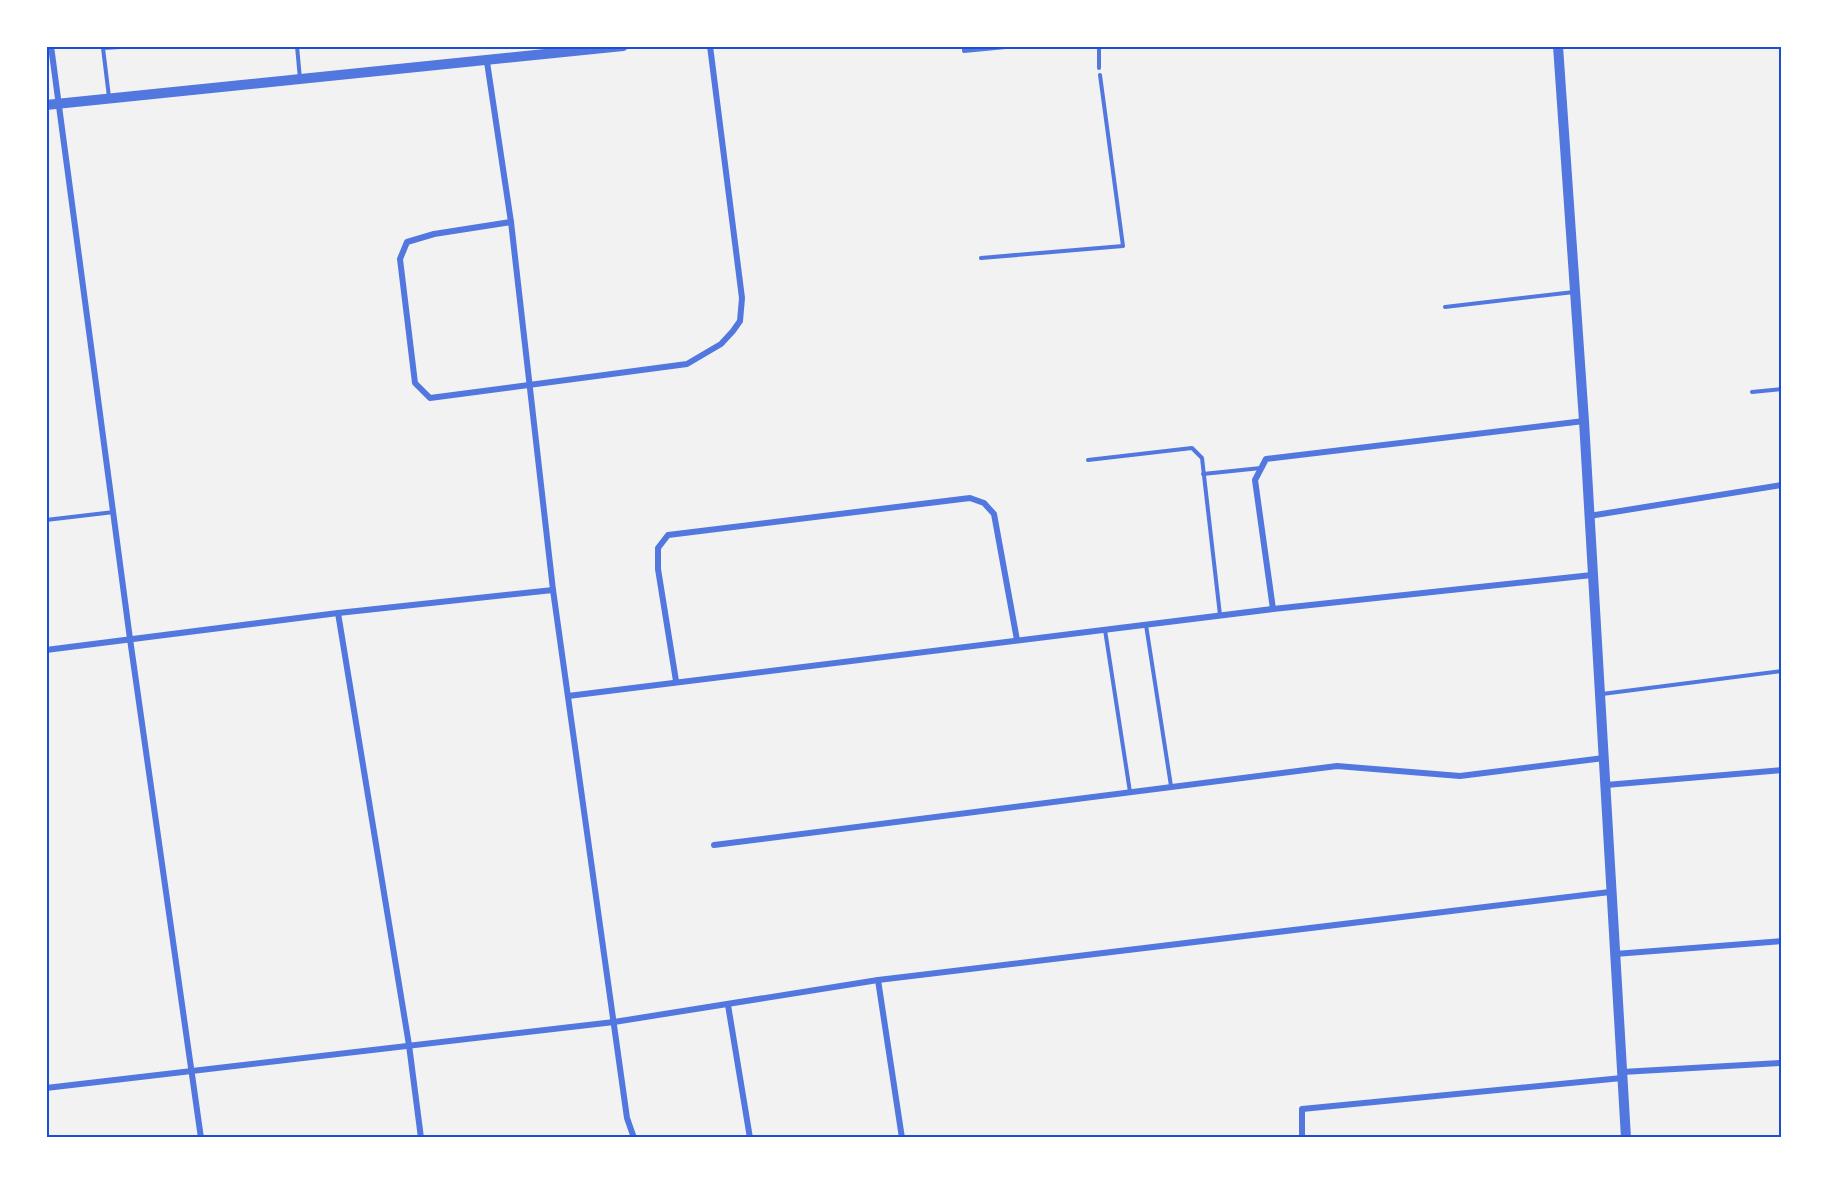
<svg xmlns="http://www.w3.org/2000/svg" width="1828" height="1184" font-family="Overpass,sans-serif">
<rect width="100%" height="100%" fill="#f2f2f2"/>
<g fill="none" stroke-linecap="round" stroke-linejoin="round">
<g stroke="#5277de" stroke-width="4">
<path d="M297,46L300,79"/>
<path d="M964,46V51L1016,46"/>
<path d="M1099,46V68"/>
<path d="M109,97L103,48L137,46"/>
<path d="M981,258L1123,246L1100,75"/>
<path d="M1445,307L1574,292"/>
<path d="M1752,392L1782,389"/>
<path d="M1088,460L1192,448L1202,458L1220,615"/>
<path d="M1203,474L1261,468"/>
<path d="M46,520L114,512"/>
<path d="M1146,625L1171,786"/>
<path d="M1105,630L1130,792"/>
<path d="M1602,694L1782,671"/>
</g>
<g stroke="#5277de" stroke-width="6">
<path d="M51,46L130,639L201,1138"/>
<path d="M487,62L511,222L553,590L627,1118L634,1138"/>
<path d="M511,222L434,234L407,242L400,259L415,383L430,398L687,364L721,344L733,331L740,321L742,298L710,46"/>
<path d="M1589,516L1782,485"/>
<path d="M1273,609L1255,480L1266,459L1584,421"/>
<path d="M338,613L409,1045L421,1138"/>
<path d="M46,650L338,613L553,590"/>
<path d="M676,681L658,569V548L668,535L970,498L984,503L994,514L1017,640"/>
<path d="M568,696L1273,609L1592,575"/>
<path d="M1606,785L1782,770"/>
<path d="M714,845L1337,766L1460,776L1604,758"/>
<path d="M1615,954L1782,941"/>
<path d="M878,980L902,1138"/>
<path d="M728,1005L750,1138"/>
<path d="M1622,1072L1782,1063"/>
<path d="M46,1088L614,1022L878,980L1610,892"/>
<path d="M1302,1138V1109L1622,1078"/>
</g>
<g stroke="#5277de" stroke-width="10">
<path d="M1558,46L1584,421L1626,1138"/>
<path d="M46,105L623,46"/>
</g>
</g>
<rect width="1828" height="1184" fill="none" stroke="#ffffff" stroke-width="96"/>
<rect x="48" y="48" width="1732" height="1088" fill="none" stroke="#1d4ed8" stroke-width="2"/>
</svg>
